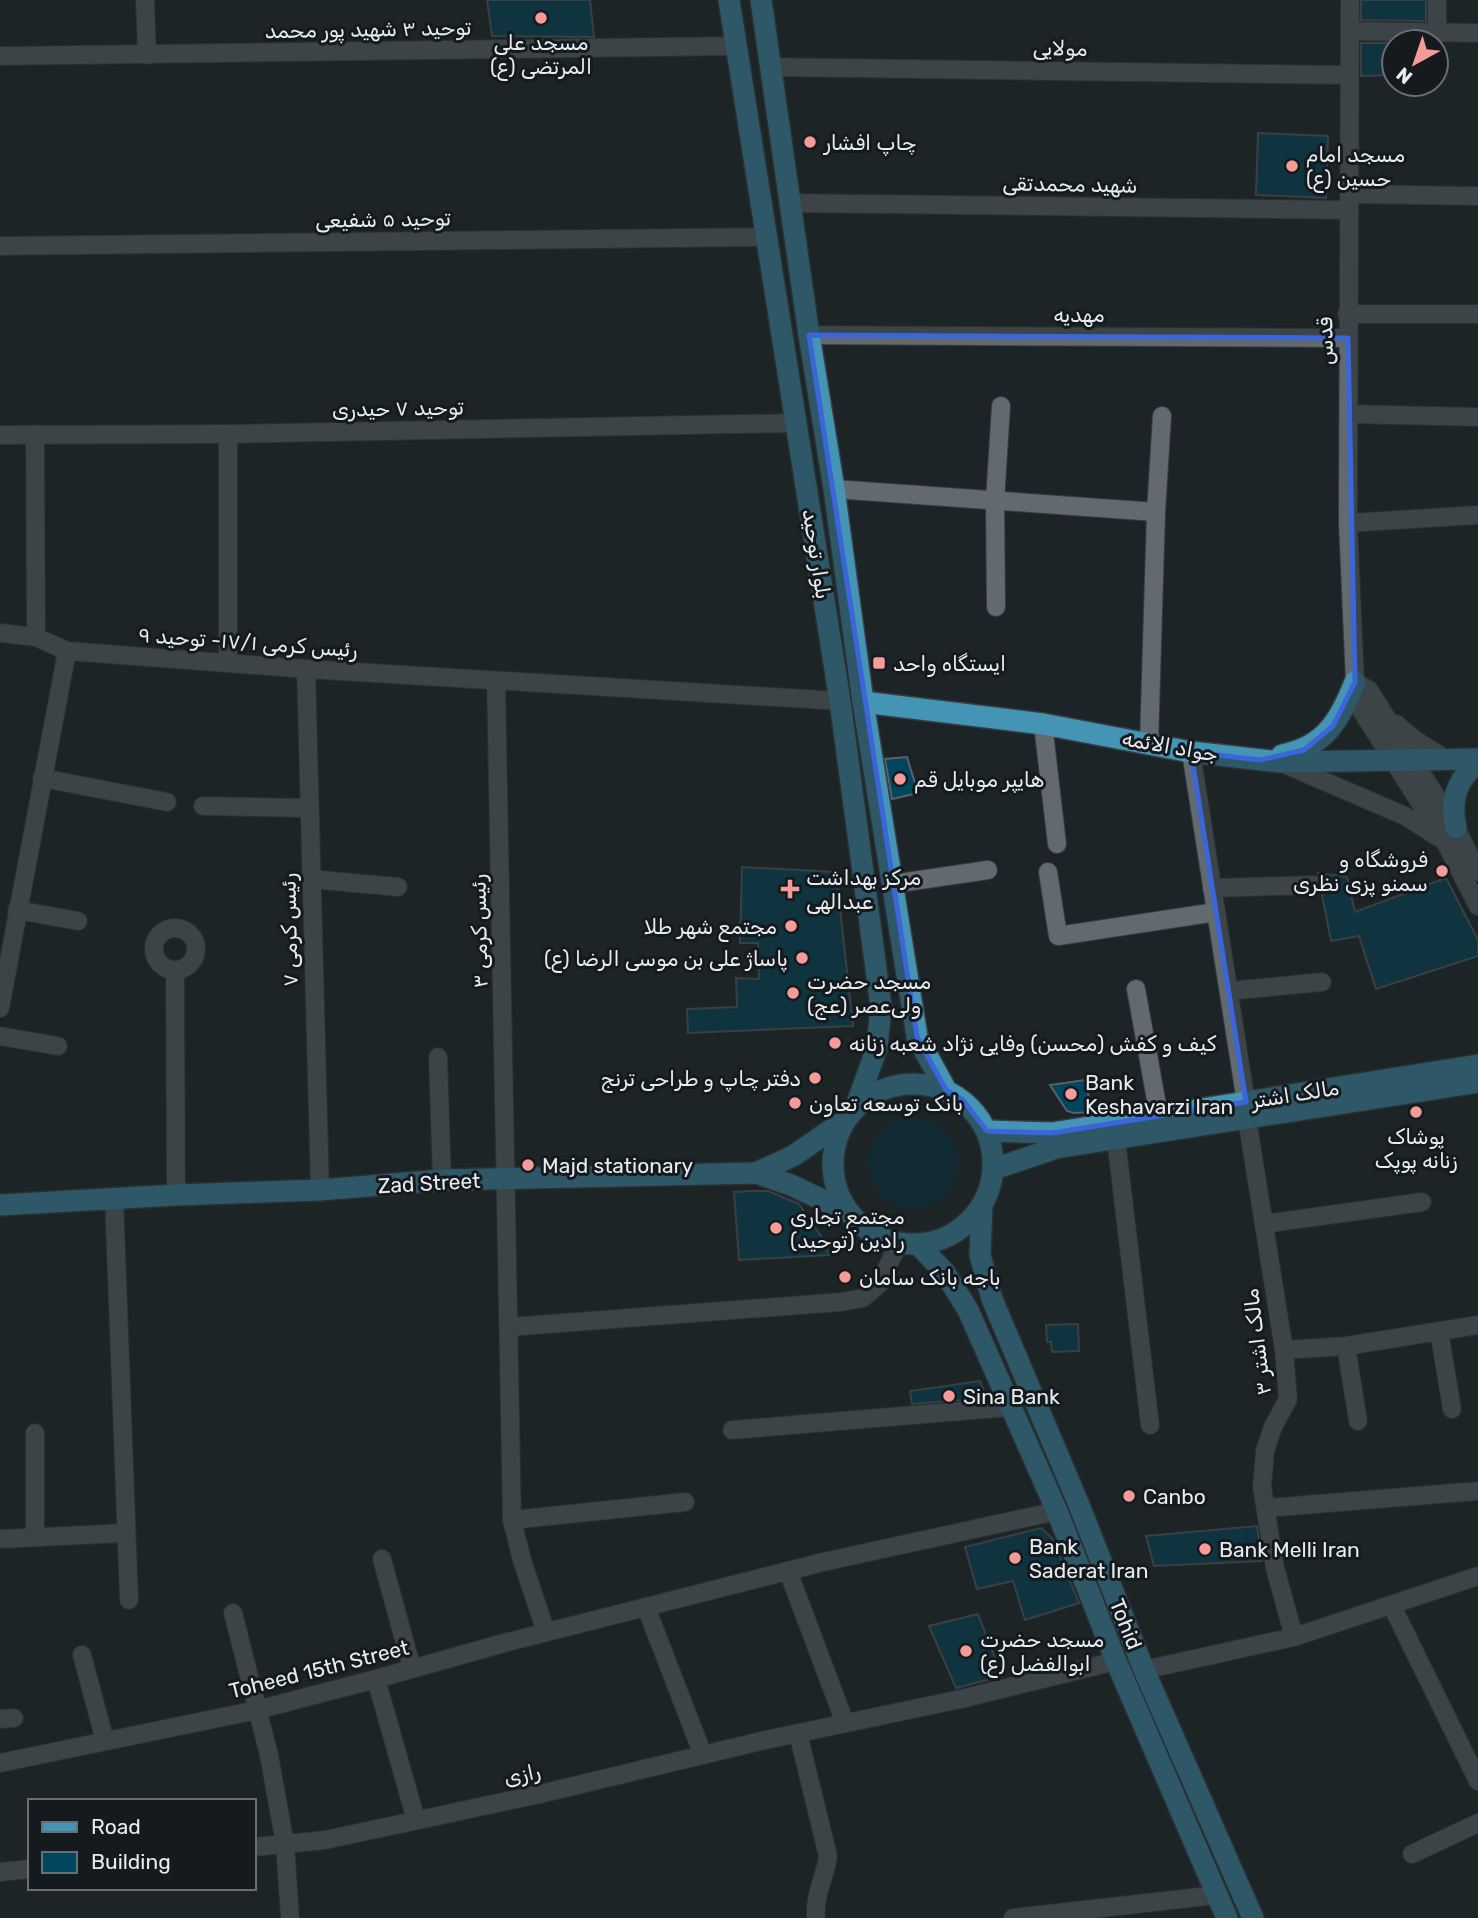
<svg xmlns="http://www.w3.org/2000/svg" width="1478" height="1918" font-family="Rubik,Cairo,sans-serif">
<rect width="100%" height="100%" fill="#1d2427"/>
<circle fill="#053143" cx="913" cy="1163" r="45"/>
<g fill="#00465f" stroke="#5a6266" stroke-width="2">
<path d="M487,0H590L594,37L492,36Z"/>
<path d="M1361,0H1426V21L1361,20Z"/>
<path d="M1361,43H1394V75L1361,76Z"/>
<path d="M1258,133L1328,136L1326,198L1256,195Z"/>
<path d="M907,757L918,793L892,799L885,759Z"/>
<path d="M742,867L836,872L853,1026L688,1033L687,1009L737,1007L736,978L759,979L758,943H740Z"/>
<path d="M1317,873L1347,877L1355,912L1446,878L1478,940V956L1376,989L1359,936L1331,941L1322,895L1328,891L1329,884L1324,875Z"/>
<path d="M1085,1080L1092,1112L1074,1113L1067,1111L1050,1085Z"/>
<path d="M751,1191H768L799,1204L821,1236L829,1255L739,1260L734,1192Z"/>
<path d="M1078,1324L1079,1351L1052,1352L1051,1342H1047L1046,1325Z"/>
<path d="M980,1381L987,1398L912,1404L910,1391Z"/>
<path d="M1257,1526L1262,1561L1154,1566L1146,1536Z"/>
<path d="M1041,1528L1052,1538L1079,1603L1025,1620L1013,1581L977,1589L965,1547Z"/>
<path d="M978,1614L1002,1676L956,1688L929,1626Z"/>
</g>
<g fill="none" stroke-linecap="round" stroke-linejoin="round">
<defs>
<g id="minor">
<path d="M145,0L147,55"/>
<path d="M1350,0L1348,523L1355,682L1354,699L1445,842L1478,906"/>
<path d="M1437,0V32"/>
<path d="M1350,31L1478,33"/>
<path d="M0,56L736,46"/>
<path d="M770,67L1348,75"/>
<path d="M1349,194L1478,196"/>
<path d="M790,203L1349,210"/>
<path d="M0,246L767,237"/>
<path d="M1347,314H1478"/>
<path d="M809,335L1348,338"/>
<path d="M1349,414L1478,417"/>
<path d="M35,434L36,637"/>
<path d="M0,435L228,434L796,423"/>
<path d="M834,489L1156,512"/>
<path d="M1348,523L1478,515"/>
<path d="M996,607L995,501L1001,406"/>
<path d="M0,633L36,637L67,651L306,669L840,701"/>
<path d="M228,663V434"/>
<path d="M306,669L320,1190"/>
<path d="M496,681L512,1520L522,1560L546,1632"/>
<path d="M1355,682L1369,690L1456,828L1478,872"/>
<path d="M1043,724L1057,844"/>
<path d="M1396,724L1415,740L1444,758"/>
<path d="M1149,743L1156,512L1162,416"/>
<path d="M1191,752L1246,1102"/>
<path d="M1284,764L1405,816L1438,837"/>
<path d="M42,778L167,802"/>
<path d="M203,806L309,808"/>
<path d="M1048,872L1058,936L1216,912"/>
<path d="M311,879L398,887"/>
<path d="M892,884L988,870"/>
<path d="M1212,888L1318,885"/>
<path d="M17,910L78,921"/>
<circle cx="175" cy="949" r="21"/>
<path d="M175,970L176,1195"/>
<path d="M1136,989L1159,1116"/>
<path d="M1229,991L1322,982"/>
<path d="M0,1008L67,651"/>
<path d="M0,1036L58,1046"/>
<path d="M438,1057L442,1180"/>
<path d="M1247,1119L1284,1350L1288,1399L1273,1427L1265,1451L1262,1487L1275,1568L1294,1637"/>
<path d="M1116,1139L1150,1425"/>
<path d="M114,1198L129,1600"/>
<path d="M1264,1224L1422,1202"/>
<path d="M509,1327L841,1302L863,1298L879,1284L899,1243"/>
<path d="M1439,1331L1452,1409"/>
<path d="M1346,1346L1358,1421"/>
<path d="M1284,1350L1346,1346L1478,1325"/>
<path d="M732,1430L1011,1407"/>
<path d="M35,1433V1537"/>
<path d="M1267,1508L1478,1491"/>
<path d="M512,1520L685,1502"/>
<path d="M0,1539L125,1533"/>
<path d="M382,1559L412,1669"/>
<path d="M788,1571L845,1723"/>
<path d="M1392,1606L1478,1781"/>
<path d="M646,1607L703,1755"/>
<path d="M233,1613L269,1755L285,1844L290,1918"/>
<path d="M82,1655L105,1741"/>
<path d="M1144,1670L1294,1637L1478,1576"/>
<path d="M376,1679L416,1820"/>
<path d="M0,1719L14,1718"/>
<path d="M798,1733L828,1856C825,1878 814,1895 816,1918"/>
<path d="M0,1763L257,1710L376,1679L504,1643L823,1562L1057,1511"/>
<path d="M254,1847L325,1840L540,1794L761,1741L961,1699L1116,1661"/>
<path d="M1412,1854L1478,1823"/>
<path d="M0,1872L30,1869"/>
<path d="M1013,1918L1217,1895"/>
</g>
<g id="major">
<path d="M729,0L840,701L881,1006L877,1048L856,1106"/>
<path d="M761,0L809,335L834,489L863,702L917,1037L946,1090"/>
<path d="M863,702L1043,724L1191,752L1280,762L1478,759"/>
<path d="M1282,755C1325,747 1340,720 1355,682"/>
<path d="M1456,828C1450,802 1456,779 1478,763"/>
<circle cx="913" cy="1164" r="80"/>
<path d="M987,1131L1052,1133L1478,1065"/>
<path d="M994,1169L1056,1148L1478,1082"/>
<path d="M756,1173L793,1156L844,1121"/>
<path d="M0,1205L176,1195L320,1190L442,1180L756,1173L791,1185L850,1213"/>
<path d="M982,1206L980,1255L992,1299L1079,1505L1144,1670L1253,1918"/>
<path d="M918,1244L945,1273L968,1310L1057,1511L1116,1661L1227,1918"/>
</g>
</defs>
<use href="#minor" stroke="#383e41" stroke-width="20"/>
<use href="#major" stroke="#383e41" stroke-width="24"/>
<use href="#minor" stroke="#626a6f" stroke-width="18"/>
<use href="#major" stroke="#4394b5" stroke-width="21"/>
</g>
<path d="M0 0H1478V1918H0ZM809,335L1348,338L1355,682L1333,726L1304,750L1260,760L1191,752L1246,1102L1052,1133L987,1131L963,1100L946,1090L917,1037Z" fill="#1d2427" fill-opacity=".55" fill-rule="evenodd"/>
<path fill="none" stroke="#3b66db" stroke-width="5" stroke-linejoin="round" d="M809,335L1348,338L1355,682L1333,726L1304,750L1260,760L1191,752L1246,1102L1052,1133L987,1131L963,1100L946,1090L917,1037Z"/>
<g fill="#f59b9a" stroke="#141a1e" stroke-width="2.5">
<circle cx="541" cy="18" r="7"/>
<circle cx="810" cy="142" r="7"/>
<circle cx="1292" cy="166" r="7"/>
<rect x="872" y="656" width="14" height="14" rx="3.5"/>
<circle cx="900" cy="779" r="7"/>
<circle cx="1442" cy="871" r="7"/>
<path d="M786.5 878.5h7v7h7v7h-7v7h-7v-7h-7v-7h7z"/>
<circle cx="791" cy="926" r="7"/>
<circle cx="802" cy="958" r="7"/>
<circle cx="793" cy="993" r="7"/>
<circle cx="835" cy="1043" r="7"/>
<circle cx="815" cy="1078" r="7"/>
<circle cx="1071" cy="1094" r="7"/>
<circle cx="795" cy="1103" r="7"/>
<circle cx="1416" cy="1112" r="7"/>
<circle cx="528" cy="1165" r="7"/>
<circle cx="776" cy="1228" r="7"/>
<circle cx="845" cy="1277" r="7"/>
<circle cx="949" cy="1396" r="7"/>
<circle cx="1129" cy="1496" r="7"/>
<circle cx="1205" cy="1549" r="7"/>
<circle cx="1015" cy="1558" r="7"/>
<circle cx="966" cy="1651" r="7"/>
</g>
<g text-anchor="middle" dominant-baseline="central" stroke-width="6" stroke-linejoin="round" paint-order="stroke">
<g font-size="21" fill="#e8ecef" stroke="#141a1e">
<text transform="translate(368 29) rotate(-1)">توحید ۳ شهيد پور محمد</text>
<text transform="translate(1060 48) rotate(1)">مولایی</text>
<text transform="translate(1070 184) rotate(1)">شهید محمدتقی</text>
<text transform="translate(383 219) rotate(-1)">توحید ۵ شفیعی</text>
<text x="1079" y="314">مهدیه</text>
<text transform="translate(1325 341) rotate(-91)">قدس</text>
<text transform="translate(398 408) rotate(-1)">توحید ۷ حیدری</text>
<text transform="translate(817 554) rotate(81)">بلوار توحید</text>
<text transform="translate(248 642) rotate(4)">رئیس کرمی ۱۷/۱- توحید ۹</text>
<text transform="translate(1170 746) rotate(10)">جواد الائمه</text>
<text transform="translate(289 930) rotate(-91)">رئیس کرمی ۷</text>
<text transform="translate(479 931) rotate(-91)">رئیس کرمی ۳</text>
<text transform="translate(1295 1094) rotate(-9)">مالک اشتر</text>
<text transform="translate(429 1183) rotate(-3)">Zad Street</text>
<text transform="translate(1257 1342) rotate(-97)">مالک اشتر ۳</text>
<text transform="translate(1126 1624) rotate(68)">Tohid</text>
<text transform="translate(319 1669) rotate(-14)">Toheed 15th Street</text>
<text transform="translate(522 1774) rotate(-12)">رازی</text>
</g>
<g font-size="21" fill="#e8ecef" stroke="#141a1e" text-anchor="start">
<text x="541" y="42" text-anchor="middle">مسجد علی<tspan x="541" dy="24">المرتضی (ع)</tspan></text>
<text x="824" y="142">چاپ افشار</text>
<text x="1306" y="154">مسجد امام<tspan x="1306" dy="24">حسین (ع)</tspan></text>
<text x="893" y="663">ایستگاه واحد</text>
<text x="914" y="779">هایپر موبایل قم</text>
<text x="1428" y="859" text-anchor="end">فروشگاه و<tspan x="1428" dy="24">سمنو پزی نظری</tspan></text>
<text x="806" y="877">مرکز بهداشت<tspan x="806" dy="24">عبدالهی</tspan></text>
<text x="777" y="926" text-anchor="end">مجتمع شهر طلا</text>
<text x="788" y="958" text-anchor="end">پاساژ علی بن موسی الرضا (ع)</text>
<text x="807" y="981">مسجد حضرت<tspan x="807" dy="24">ولی‌عصر (عج)</tspan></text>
<text x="849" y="1043">کیف و کفش (محسن) وفایی نژاد شعبه زنانه</text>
<text x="801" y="1078" text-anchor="end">دفتر چاپ و طراحی ترنج</text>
<text x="1085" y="1082">Bank<tspan x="1085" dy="24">Keshavarzi Iran</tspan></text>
<text x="809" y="1103">بانک توسعه تعاون</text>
<text x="1416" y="1136" text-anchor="middle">پوشاک<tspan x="1416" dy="24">زنانه پوپک</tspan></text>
<text x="542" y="1165">Majd stationary</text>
<text x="790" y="1216">مجتمع تجاری<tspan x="790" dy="24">رادین (توحید)</tspan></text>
<text x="859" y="1277">باجه بانک سامان</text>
<text x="963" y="1396">Sina Bank</text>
<text x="1143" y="1496">Canbo</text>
<text x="1029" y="1546">Bank<tspan x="1029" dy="24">Saderat Iran</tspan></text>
<text x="1219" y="1549">Bank Melli Iran</text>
<text x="980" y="1639">مسجد حضرت<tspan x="980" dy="24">ابوالفضل (ع)</tspan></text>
</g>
</g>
<rect x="28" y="1799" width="228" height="91" fill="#141a1e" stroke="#696e72" stroke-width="2"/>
<rect x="42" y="1822" width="35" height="10" fill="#4394b5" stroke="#696e72" stroke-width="2"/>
<text x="91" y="1834" font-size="21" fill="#e8ecef">Road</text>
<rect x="42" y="1852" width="35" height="21" fill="#00465f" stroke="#696e72" stroke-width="2"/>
<text x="91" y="1869" font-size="21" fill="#e8ecef">Building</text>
<g transform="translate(1415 63) rotate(220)"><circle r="33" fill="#141a1e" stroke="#696e72" stroke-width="2"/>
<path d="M0-5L12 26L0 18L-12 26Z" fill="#f59b9a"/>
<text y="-10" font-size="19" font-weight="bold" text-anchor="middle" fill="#e8ecef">N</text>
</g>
</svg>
